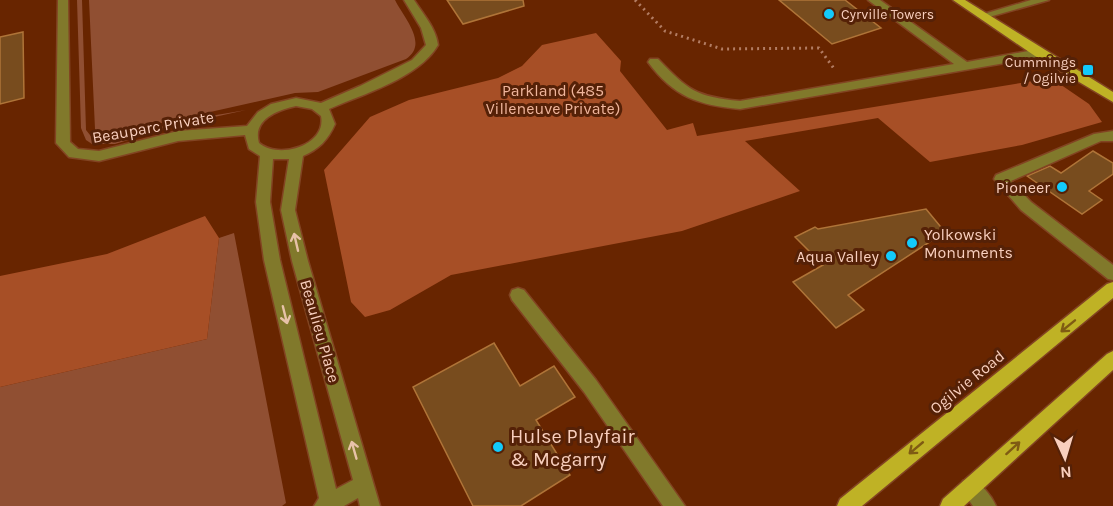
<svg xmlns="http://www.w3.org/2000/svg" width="1113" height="506" font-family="Karla,sans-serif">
<rect width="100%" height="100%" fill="#682500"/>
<g fill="#904f32">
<path d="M77,0H82L86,130L94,140H110L181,121L246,110L178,125L115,144H92L86,140L81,128Z"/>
<path d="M89,0H395C404,18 429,44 406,59L318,92L295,93L103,136L95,129Z"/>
<path d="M234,233L286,503L282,506H0V387L207,339L219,238Z"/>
</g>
<g fill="#a74f26">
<path d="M596,33L621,61L620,71L667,130L693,123L697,136L1051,78L1089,104L1102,122L1022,145L930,162L878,118L745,141L800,191L682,231L451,275L390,310L365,317L351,302L324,170L370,117L409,100L498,78L522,66L542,45Z"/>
<path d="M205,216L219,238L207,339L0,387V276L107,254Z"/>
</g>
<g fill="#784c1e" stroke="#af7438" stroke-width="1.5">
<path d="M447,0H523L524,6L463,24Z"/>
<path d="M779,0H845L881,28L832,44Z"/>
<path d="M23,32L24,98L0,104V37Z"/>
<path d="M1093,151L1113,163V174L1089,191L1102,200L1082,214L1027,176L1050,166L1061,173Z"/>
<path d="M926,209L945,232L848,295L864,310L836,328L793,282L823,265L795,237L815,227L818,229Z"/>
<path d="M494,343L520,386L554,366L575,397L536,420L570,475L521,506H473L413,387Z"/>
</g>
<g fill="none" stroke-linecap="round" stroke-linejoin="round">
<defs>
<g id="minor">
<path d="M58,0H68L70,142L78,149L99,151L178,131L247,126L258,112L271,104L296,98L321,103L360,86L412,60L426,45L421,28L404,0H414C423,14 436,28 438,45C419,78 363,94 329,109L335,124C328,140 319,149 303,156L295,210L308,261L380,506H360L358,498L344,506H314L319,498L264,260L256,202L260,156L249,149L245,135L178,141L99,161L69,157L56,143ZM296,106L312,109L321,116C327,145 279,160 259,143C252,119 278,110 296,106ZM273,159H289L281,210L292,261L353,480L336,489L280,260L270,202Z"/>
<path d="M868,0H880L967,62L1039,49L1045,53L1039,57L740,109C698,105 674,97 648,62L650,59H658C688,90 696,97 740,101L954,64Z"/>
<path d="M1031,0H1049L982,19L977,16Z"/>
<path d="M1113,131V141H1101L1011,181L1031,202L1113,265V280L1108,279L1021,210L994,179L996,175L1094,134Z"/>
<path d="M518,288L524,290L596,380L685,506H663L584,392L512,300L510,295L512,290Z"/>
<path d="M970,478C981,483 991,495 996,506H973L960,488L963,481Z"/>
</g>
<g id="major">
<path d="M953,0H965L1113,92V102L1035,56Z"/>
<path d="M1113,282V298L862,506H837L840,499L1107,284Z"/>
<path d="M1113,351V370L964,506H940L943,499L1107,354Z"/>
</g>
</defs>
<use href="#minor" stroke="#824422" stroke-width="3"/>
<use href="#major" stroke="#824422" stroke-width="3"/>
<path stroke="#b27c62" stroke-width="3" stroke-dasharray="2 4" stroke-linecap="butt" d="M635,0L665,31L722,49L819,48L835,70"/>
<use href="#minor" fill="#81792b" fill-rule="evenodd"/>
<use href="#major" fill="#bfb225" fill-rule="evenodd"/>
</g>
<defs><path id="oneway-shaft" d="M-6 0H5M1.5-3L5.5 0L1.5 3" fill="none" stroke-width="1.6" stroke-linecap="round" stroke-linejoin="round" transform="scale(1.5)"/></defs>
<g stroke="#e7c2a8">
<use href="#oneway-shaft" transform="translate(296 242) rotate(-103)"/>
<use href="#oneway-shaft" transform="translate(285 315) rotate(76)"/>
<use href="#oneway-shaft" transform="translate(354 450) rotate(-106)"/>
</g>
<g stroke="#7f5b13">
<use href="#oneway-shaft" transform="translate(1068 326) rotate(141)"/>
<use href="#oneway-shaft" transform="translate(916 448) rotate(140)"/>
<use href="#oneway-shaft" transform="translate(1013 448) rotate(-42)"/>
</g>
<g fill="#13cafb" stroke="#552107" stroke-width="2">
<circle cx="829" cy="14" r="6"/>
<rect x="1082" y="64" width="12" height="12" rx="3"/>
<circle cx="1062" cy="187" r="6"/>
<circle cx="912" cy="243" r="6"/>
<circle cx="891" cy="256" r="6"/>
<circle cx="498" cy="447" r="6"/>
</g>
<g text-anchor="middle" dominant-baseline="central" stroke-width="6" stroke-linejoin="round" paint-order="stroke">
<g font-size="14" fill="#f9cfbe" stroke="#552107" text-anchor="start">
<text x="841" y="14">Cyrville Towers</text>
<text x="1076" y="62" text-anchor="end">Cummings<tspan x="1076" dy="16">/ Ogilvie</tspan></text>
</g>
<g font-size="16" fill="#efb59c" stroke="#552107">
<text x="553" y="90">Parkland (485<tspan x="553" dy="18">Villeneuve Private)</tspan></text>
</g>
<g font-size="16" fill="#f9cfbe" stroke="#552107">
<text transform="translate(153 127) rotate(-10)">Beauparc Private</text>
<text transform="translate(320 331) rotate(74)">Beaulieu Place</text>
<text transform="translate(967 382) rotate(-39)">Ogilvie Road</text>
</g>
<g font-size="16" fill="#f9cfbe" stroke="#552107" text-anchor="end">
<text x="1050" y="187">Pioneer</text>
<text x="924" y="234" text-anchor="start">Yolkowski<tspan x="924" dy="18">Monuments</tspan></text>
<text x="879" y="256">Aqua Valley</text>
</g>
<g font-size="20" fill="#f9cfbe" stroke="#552107" text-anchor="start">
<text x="510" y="436">Hulse Playfair<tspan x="510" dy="23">&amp; Mcgarry</tspan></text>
</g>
</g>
<g transform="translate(1065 458) rotate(176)" stroke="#552107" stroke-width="4.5" paint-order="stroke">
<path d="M0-4.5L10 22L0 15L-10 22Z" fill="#f9cfbe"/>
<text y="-9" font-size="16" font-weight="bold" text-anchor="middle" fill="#f9cfbe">N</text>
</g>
</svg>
